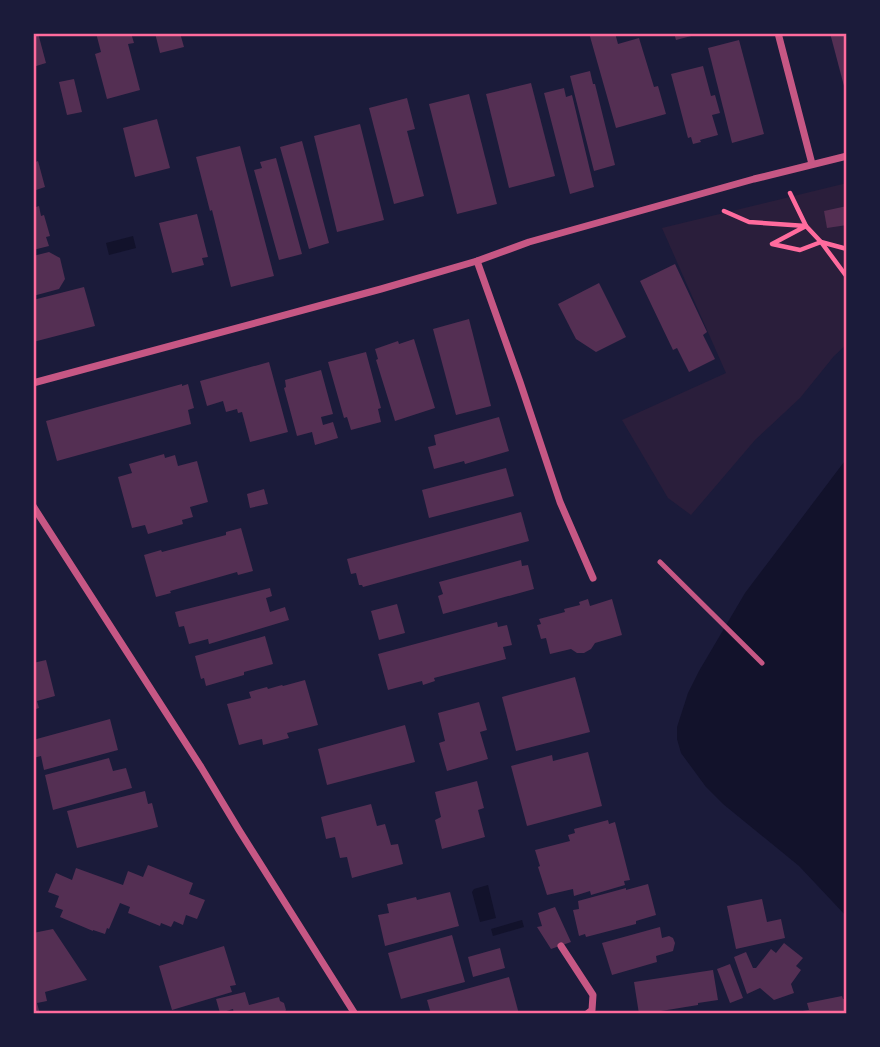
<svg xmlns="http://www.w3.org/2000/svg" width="880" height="1047" font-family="Rubik,sans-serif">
<rect width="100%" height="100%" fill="#1b1b3a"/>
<path fill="#2a1e3b" d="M847,183V344L834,356L800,398L755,440L691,515L668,498L622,420L726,373L662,228Z"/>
<g fill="#12122b">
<path d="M133,236L136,248L109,255L106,243Z"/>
<path d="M847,458V917L799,866L723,804L706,787L681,753L677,739V727L688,693L699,671L745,593Z"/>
<path d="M488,885L496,918L480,922L472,892L474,889Z"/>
<path d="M522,920L524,927L493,936L491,929Z"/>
</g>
<g fill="#542f53">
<path d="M33,33H38L46,63L33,67Z"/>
<path d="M96,33H131L134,43L128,44L140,90L107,99L95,54L101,52Z"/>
<path d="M155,33H180L184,47L160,53Z"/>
<path d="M589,33H615L618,44L639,38L654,87L658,86L666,114L616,128Z"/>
<path d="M674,33H699V34L676,40Z"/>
<path d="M830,33H847V85L844,86Z"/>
<path d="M739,40L764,134L732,143L708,48Z"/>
<path d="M703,66L711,96L715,95L720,113L712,115L718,135L700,140L701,142L693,144L691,137L688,138L671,74Z"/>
<path d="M590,71L593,84H595L615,165L594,171L570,76Z"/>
<path d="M74,79L82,112L67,115L59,82Z"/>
<path d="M531,83L555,176L509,188L486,94Z"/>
<path d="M564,88L566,97L572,95L594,187L570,194L544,93Z"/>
<path d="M469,94L497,204L457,214L429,104Z"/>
<path d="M407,98L415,129L407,131L424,196L394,204L369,108Z"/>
<path d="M157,119L170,168L135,177L123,128Z"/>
<path d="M360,124L384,220L337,232L314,136Z"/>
<path d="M302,141L329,243L309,249L280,147Z"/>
<path d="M240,146L274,276L231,287L212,210L210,211L196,157Z"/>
<path d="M276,158L302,254L279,260L254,170L262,168L260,162Z"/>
<path d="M38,161L45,187L33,191V163Z"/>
<path d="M39,206L41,216L44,215L50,236L46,237L49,246L33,250V208Z"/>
<path d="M847,206V225L827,228L824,211Z"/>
<path d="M197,214L208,257L202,258L204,265L172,273L159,223Z"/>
<path d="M49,252L60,258L65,279L59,289L33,296V256Z"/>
<path d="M675,264L707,332L703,335L715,359L689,372L677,348L673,350L640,281Z"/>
<path d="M599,283L626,337L596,352L576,339L558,304Z"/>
<path d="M84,287L95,326L33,342V300Z"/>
<path d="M469,319L491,406L456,415L433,329Z"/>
<path d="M414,339L435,408L395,421L376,360L378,359L375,349L398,341L399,344Z"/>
<path d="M366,352L381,408L378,409L381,422L351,430L347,417L344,418L328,362Z"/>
<path d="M269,362L288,432L250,442L242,412L238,413L237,409L226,412L223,401L207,406L200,381Z"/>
<path d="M321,370L333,414L321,417L323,425L333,422L338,438L315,445L312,432L297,436L284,388L286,387L285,380Z"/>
<path d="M182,384V386L188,384L194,408L188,410L191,424L57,461L46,421Z"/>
<path d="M499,417L509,451L465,464L464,461L434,469L428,447L436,445L434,435Z"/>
<path d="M164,454L165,458L175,455L178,466L197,461L208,502L190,507L193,517L182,520L183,524L148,534L145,525L132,528L118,477L132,473L129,464Z"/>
<path d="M506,468L514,496L429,518L422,490Z"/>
<path d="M264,489L268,504L250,508L247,494Z"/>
<path d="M521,512L529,541L363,587L362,585H359L356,573L351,574L347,559Z"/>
<path d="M241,528L253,571L238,575L237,572L170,591L171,593L156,597L144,555L161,550L162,552L226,535V532Z"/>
<path d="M521,560L522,566L528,565L534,589L443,614L438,596L443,594L439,582Z"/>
<path d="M270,588L272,596L266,598L270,612L285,607L289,620L209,644L208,639L189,644L184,626L179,627L175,612Z"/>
<path d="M588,599L590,606L612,599L622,635L595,643L591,649L584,653H577L571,649L550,654L546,638L541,639L537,625L541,624L539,619L565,612L564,609L580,605L579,602Z"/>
<path d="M397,604L405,633L379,640L371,611Z"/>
<path d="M497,622L498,627L507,625L512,645L503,647L506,659L434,678L435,681L423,685L422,681L388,690L378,654Z"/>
<path d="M265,636L273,664L244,672V675L206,686L204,678L201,679L195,656Z"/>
<path d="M46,660L55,696L37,701L39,708L33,710V663Z"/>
<path d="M575,677L590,732L516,751L502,697Z"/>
<path d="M305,680L318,725L287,733L289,738L263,745L262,739L239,745L227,704L251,698L249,692L267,687L268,689L282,685L283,686Z"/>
<path d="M479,702L487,730L480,732L488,759L447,771L439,743L445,741L438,713Z"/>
<path d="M110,719L118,750L44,770L41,756L33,758V740Z"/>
<path d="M405,725L415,762L327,785L318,749Z"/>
<path d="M588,752L602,806L527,826L511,766L552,755L553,761Z"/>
<path d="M109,758L113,771L126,768L132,788L53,810L45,775Z"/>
<path d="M477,781L484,808L478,810L485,837L442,849L435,820L441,817L435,792Z"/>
<path d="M145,791L148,804L152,803L158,827L77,848L67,811Z"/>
<path d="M371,804L377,826L385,824L391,845L398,844L403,864L352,878L347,857L340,858L335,837L326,839L321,817Z"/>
<path d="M608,820L609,824L615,822L630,880L624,881L625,885L591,895L590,891L574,896L573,889L547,895L538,867L540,866L535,850L570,841L568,835L575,833L574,829Z"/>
<path d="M148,865L193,883L189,894L205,900L197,919L186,915L183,925L174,921L171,927L161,923L160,926L128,913L130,907L120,903L109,929L107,928L105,934L93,930V931L60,917L63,910L55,907L59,896L48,892L56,873L72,880L76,868L123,885L128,871L143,877Z"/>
<path d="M648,884L656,915L636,921V924L586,937L585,934L579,936L573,910L579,909L578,901L626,888V890Z"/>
<path d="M450,892L459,926L385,946L378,915L389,913L387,904L416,897L417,900Z"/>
<path d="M762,899L767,922L781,919L785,938L736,949L727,906Z"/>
<path d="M555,907L571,942L551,949L537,927L542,926L538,913Z"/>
<path d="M660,927L662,938L669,936L673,938L675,943L673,951L656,956L657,962L612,975L602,943Z"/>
<path d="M53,929L87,980L45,992L47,1001L37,1003L40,1014H33V933Z"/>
<path d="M452,935L465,982L401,999L388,953Z"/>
<path d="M784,943L803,958L796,966L801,970L791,984L794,993L774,1000L760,988L747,994L734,957L746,952L753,968H756L771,949L776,953Z"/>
<path d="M224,946L236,985L230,986L232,992L172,1010L159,966Z"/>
<path d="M500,948L505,968L473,977L468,957Z"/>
<path d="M730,964L743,998L730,1003L717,969Z"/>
<path d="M713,970L718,1000L698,1003V1005L661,1011V1014H639L634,982Z"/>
<path d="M509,977L519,1014H431L427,1000Z"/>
<path d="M245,992L249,1005L279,997L280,1001L284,1003L286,1010L283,1014H234L233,1009L220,1013L216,999Z"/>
<path d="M842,996L843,999H847V1014H796V1012L809,1010L807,1003Z"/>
</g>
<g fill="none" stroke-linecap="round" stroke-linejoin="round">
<g stroke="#ff6b9d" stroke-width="4.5">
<path d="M790,193L806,226L821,242L847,277"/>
<path d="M724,211L749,222L806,226L772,244L800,250L821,242L847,249"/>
</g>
<path stroke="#c65784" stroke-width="5" d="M660,562L762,663"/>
<g stroke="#c65784" stroke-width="7">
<path d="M778,33L812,164"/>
<path d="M477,261L520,382L560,502L593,578"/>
<path d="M33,383L381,289L477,261L529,242L754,179L847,156"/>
<path d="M33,506L201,767L239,830L355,1014"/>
<path d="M561,946L593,995L592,1010L587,1014"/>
</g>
</g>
<rect width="880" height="1047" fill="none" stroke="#1b1b3a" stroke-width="70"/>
<rect x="35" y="35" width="810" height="977" fill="none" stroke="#ff6b9d" stroke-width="2.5"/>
</svg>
